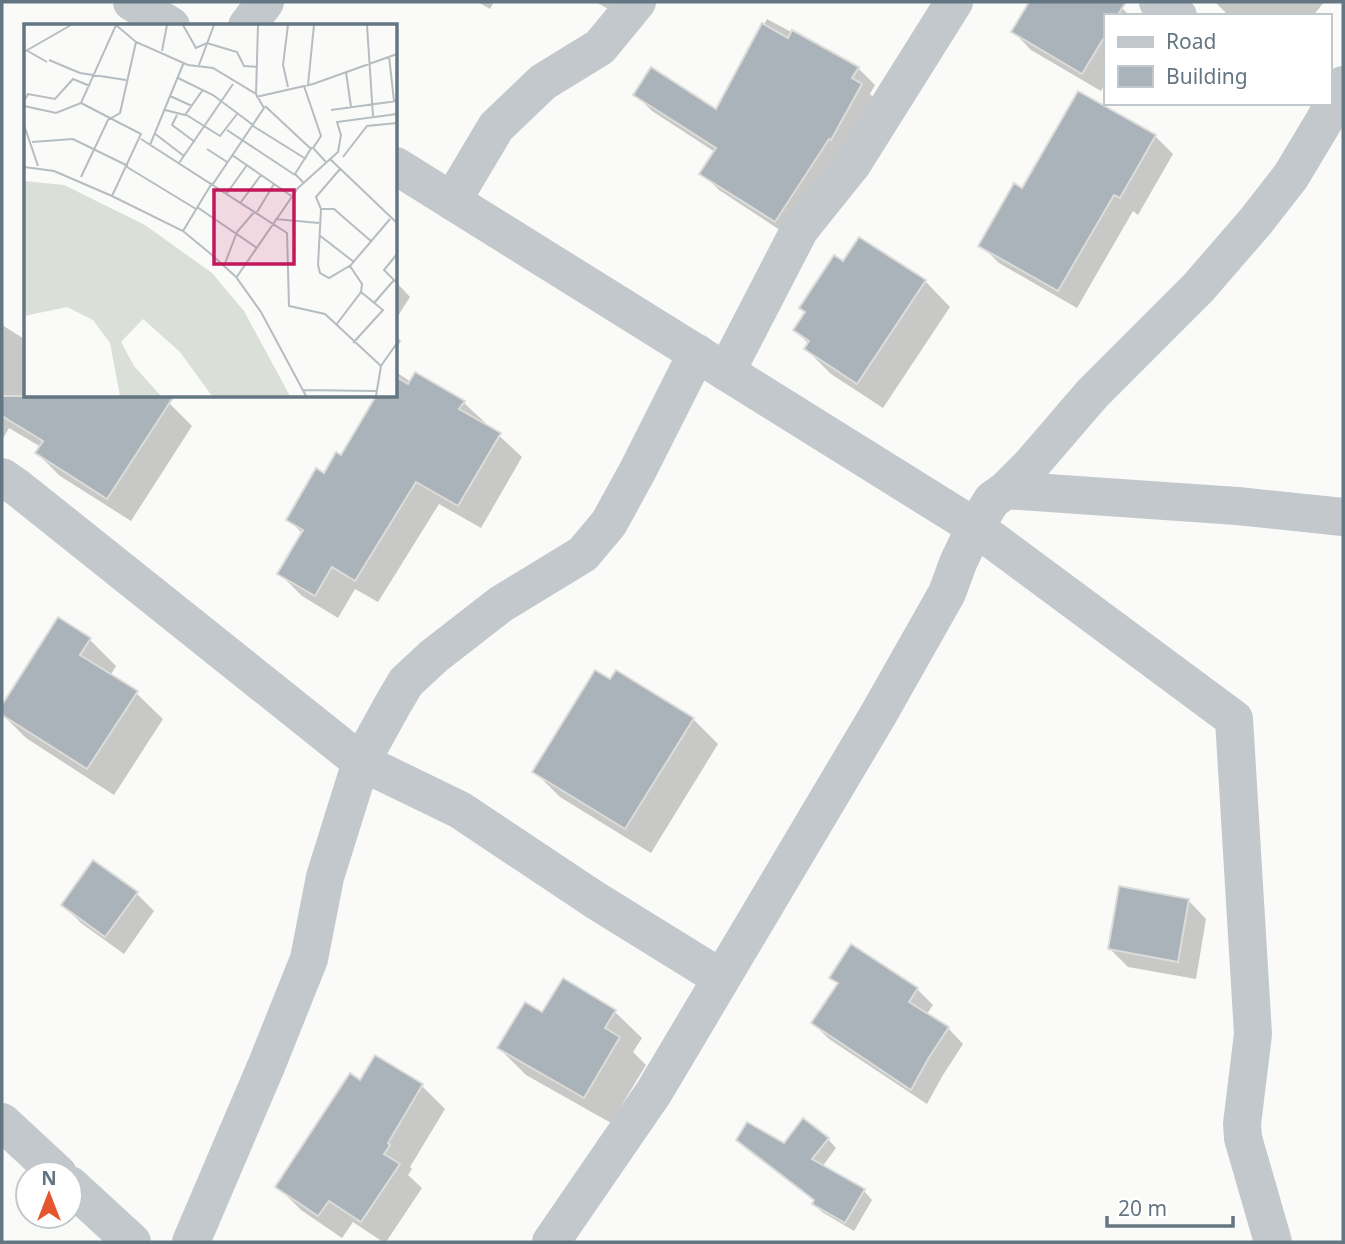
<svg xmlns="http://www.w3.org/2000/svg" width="1345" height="1244" font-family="'Noto Sans',sans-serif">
<rect width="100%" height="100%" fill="#fafaf8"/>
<g fill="#0003">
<path d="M478,2H494L490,9Z"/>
<path d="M596,2H612L608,9Z"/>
<path d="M1031,2H1112L1122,8L1130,16H1105V84L1101,91L1031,50L1013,31Z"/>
<path d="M1215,2H1324L1313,16H1229Z"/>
<path d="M767,19L858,68L875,85L870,94L878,102L792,238L719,190L702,173L715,152L652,111L635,94L716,111Z"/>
<path d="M1155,136L1173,154L1138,215L1133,211L1077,308L999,263L981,245L1022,190Z"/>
<path d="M844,263L925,281L950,307L883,408L831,374L806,349L809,344L795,330Z"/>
<path d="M396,282L410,297L396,319Z"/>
<path d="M2,325L26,340V396H158L169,403L192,426L131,521L60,476L37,453L41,447L9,428L2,440Z"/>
<path d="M396,335L401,341L396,349Z"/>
<path d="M396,372L411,382L463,402L522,457L481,528L439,504L378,602L355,589L338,618L302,596L279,573L303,534L288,519L325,475L341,458L378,396H396Z"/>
<path d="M58,620L89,639L116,666L110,676L136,693L163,719L114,795L26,738L2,714V708Z"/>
<path d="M693,719L718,744L651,853L560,797L535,772Z"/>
<path d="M136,893L154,911L124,954L81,923L63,905Z"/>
<path d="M1188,900L1206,919L1196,979L1128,967L1110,949Z"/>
<path d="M852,946L917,989L933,1005L926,1015L948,1028L963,1044L943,1075L927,1104L829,1039L813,1023L839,985L831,978Z"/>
<path d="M563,981L615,1012L642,1038L633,1052L646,1065L611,1123L526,1075L499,1048L543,1015Z"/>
<path d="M361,1082L422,1086L445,1109L410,1167L412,1169L408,1175L422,1188L386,1242H383L353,1222L342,1238L301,1210L278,1187Z"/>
<path d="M828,1139L836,1148L822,1167L864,1191L872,1200L854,1231L822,1212L814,1204L815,1201L746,1149L738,1140L785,1146Z"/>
</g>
<g fill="#aab3b9" stroke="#dcdcda" stroke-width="2">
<path d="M1029,2H1126L1117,16H1105V36L1082,74L1011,32Z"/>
<path d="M762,23L788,38L792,30L859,67L852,78L862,84L831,140L829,139L775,222L699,174L716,148L633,95L651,67L716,109Z"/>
<path d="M1078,91L1156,135L1120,198L1114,195L1058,291L978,246L1014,183L1022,188Z"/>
<path d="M859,237L926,280L857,384L804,349L809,341L793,330L805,312L799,308L834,255L843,261Z"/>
<path d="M415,372L465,401L459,409L501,433L458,506L416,482L355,581L332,567L315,596L277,574L303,530L286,520L316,468L324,473L336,452L341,455L376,396H396V377L408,384Z"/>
<path d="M2,396H174L107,499L35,453L43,441L2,416Z"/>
<path d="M58,617L91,638L80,655L138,691L87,769L2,715V705Z"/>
<path d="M595,670L610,679L616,670L694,718L625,829L532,772Z"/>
<path d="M93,860L138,892L105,937L61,905Z"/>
<path d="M1119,886L1189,899L1178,962L1108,949Z"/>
<path d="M851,944L918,988L909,1002L949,1027L928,1059L911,1090L811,1023L838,983L829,978Z"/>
<path d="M563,978L616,1010L605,1028L620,1037L584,1098L497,1048L525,1002L542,1012Z"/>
<path d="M375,1055L423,1084L388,1143L390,1145L384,1154L400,1164L361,1222L329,1201L318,1216L275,1187L350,1073L360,1080Z"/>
<path d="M803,1118L829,1138L812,1159L865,1189L845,1223L812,1204L814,1200L736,1140L747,1122L784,1143Z"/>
</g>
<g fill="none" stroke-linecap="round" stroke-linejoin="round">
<g stroke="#c3c8cc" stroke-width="38">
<path d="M132,2L171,26"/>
<path d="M1158,2L1178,16"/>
<path d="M247,26L265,2"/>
<path d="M396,166L975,527L1234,719L1253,1034L1242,1124L1243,1138L1273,1242"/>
<path d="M452,201L496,127L543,82L600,47L637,2"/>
<path d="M726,372L800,229L853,163L954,2"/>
<path d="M2,477L18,488L361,762L460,810L595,900L721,978"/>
<path d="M1006,490L1237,506L1343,517"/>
<path d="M2,1122L58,1174"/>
<path d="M70,1185L132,1242"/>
<path d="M191,1242L267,1064L309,959L325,877L361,762L393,704L406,682L434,656L501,604L583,554L609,523L638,470L697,353"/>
<path d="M551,1242L654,1092L878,715L947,593L958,563L975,527L992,500L1006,490L1030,466L1092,394L1198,288L1256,221L1291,176L1324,121L1343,85"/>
</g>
</g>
<g transform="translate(24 24)">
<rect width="373" height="373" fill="#fafaf8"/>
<path d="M0,157L40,161L121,201L188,249L220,287L266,372H188L156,328L119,295L97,318L110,342L137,372H96L86,319L69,296L43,283L0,292Z" fill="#dadfd7"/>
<path fill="none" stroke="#b5bdc2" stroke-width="2" d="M159,1L172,24L183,19L196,23L213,28L220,42L234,43M343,1L349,92M2,26L23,38M138,27L143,1M0,28L47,1M365,32L370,77M25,36L56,49L102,56M175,41L190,1M322,48L327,83M154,54L189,71L229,101M284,61L290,1M280,62L297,112L289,124L302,138M264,63L259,41L264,1M146,72L168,82M232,73L289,60L373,30M0,77L4,70L31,75L49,55L66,62M57,79L117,110L88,172M0,82L32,89L57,79L92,1L112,18L164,41L189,44L232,70M241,82L286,124M141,86L161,91L178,67M307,86L373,77M161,90L196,112L213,90M153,91L148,101L171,118M0,101L14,142M229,102L282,135M203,106L271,151M130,109L160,132M117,115L263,209L265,282L301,290L357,342M8,118L49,115L104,142M126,121L160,38M183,125L203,138M208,131L269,173M319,133L343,102L373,99M306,135L373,199M155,139L209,60M0,143L30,147L88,172L159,207L188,231L212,253L237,288L282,372M103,143L172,185M316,145L292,173L297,185L294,241L296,249L305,254L327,241M57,153L84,96L96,89L112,18M279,158L271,150L288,123M189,160L240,84L232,70L234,1M203,169L223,141M217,178L237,151M173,183L233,224M297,185H310L348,218M233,188L250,160M251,195L295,199M159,207L188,159M295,211L330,238M373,230L360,246L373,259M200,242L213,208L231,187M212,254L274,164L314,128L317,111L313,98L373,90M350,279L370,256M312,301L337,268L338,260L326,242L366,195M329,319L359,286L337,268M279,366L352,367M352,372L357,342L373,319"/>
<path fill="#c2185b" fill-opacity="0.15" stroke="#c2185b" stroke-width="3.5" d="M190,166H270V240H190Z"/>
<rect width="373" height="373" fill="none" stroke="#657683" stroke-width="3.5"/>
</g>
<rect width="1345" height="1244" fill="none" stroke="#657683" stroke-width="7"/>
<rect x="1104" y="14" width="228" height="91" fill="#ffffff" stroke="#c1c8cd" stroke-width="2"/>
<rect x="1118" y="37" width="35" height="10" fill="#c3c8cc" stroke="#c1c8cd" stroke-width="2"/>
<text x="1166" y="49" font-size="21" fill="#657683">Road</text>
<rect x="1118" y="66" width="35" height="21" fill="#aab3b9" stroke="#c1c8cd" stroke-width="2"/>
<text x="1166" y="84" font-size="21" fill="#657683">Building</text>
<g transform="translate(49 1195)"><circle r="33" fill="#ffffff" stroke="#c1c8cd" stroke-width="2"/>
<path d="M0-5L12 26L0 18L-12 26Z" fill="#e4572e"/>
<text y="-10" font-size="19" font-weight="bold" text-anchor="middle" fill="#657683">N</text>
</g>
<path d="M1107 1216v10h126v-10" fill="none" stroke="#657683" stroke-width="3.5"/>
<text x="1118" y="1216" font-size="21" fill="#657683" stroke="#ffffff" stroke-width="5" paint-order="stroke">20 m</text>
</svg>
